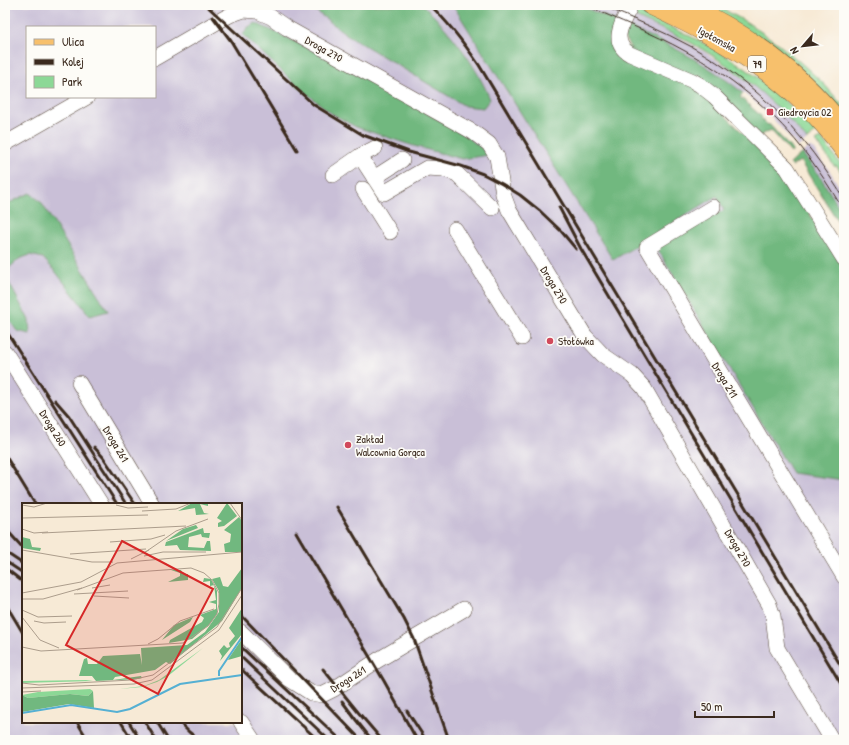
<svg xmlns="http://www.w3.org/2000/svg" width="849" height="745" font-family="'Patrick Hand',sans-serif">
<rect width="100%" height="100%" fill="#fdfcf7"/>
<filter id="ink" filterUnits="userSpaceOnUse"><feTurbulence type="fractalNoise" baseFrequency=".025" numOctaves="2"/><feDisplacementMap in="SourceGraphic" scale="8" xChannelSelector="R" yChannelSelector="G"/><feConvolveMatrix kernelMatrix="1 2 1 2 8 2 1 2 1" color-interpolation-filters="sRGB"/></filter>
<filter id="wash" filterUnits="userSpaceOnUse"><feTurbulence type="fractalNoise" baseFrequency=".012" numOctaves="4" result="noise"/><feDisplacementMap in="SourceGraphic" scale="16" xChannelSelector="R" yChannelSelector="G"/><feGaussianBlur stdDeviation="0.9" result="paint"/><feColorMatrix in="noise" values="0 0 0 0 0 0 0 0 0 0 0 0 0 0 0 0 0 1.4 0 .05"/><feComposite in="paint" operator="in"/></filter>
<g filter="url(#wash)">
<rect width="100%" height="100%" fill="#f7ead6"/>
<g fill="#c9bfd7" fill-rule="evenodd">
<path d="M5,5H493L844,277V740H5ZM27,27H155V97H27ZM23,504H241V722H23Z"/>
<path d="M579,5H608L674,35L703,51L735,72L763,94L784,114L807,140L798,147L773,119L752,99L716,73L688,55L666,44Z"/>
<path d="M811,146L831,173L844,195V216L821,178L802,153Z"/>
</g>
<g fill="#8cd896" stroke="#64815a">
<path d="M701,5H716L748,23L776,42L800,62L824,84L844,107V117Z"/>
<path d="M633,10C666,25 700,39 731,59C763,79 791,104 816,132L807,140C773,98 731,64 684,39C667,31 650,24 633,16Z"/>
<path d="M821,138L844,169V181L840,175L842,174L837,166H836L835,167L816,141Z"/>
</g>
<g fill="#71b87f" stroke="#56714e">
<path d="M308,5H423C451,32 475,63 490,99L483,108L465,106L346,34Z"/>
<path d="M453,5H579L618,22L613,38L695,86L785,174L844,269V480L792,473L657,248L724,210L717,196L613,260Z"/>
<path d="M255,23C306,45 354,73 403,100C431,116 467,133 489,155L462,159L414,146L356,127L331,113L301,89L243,35L247,28Z"/>
<path d="M629,27C648,36 668,44 687,55C707,66 726,79 743,93L740,97L762,117L761,118L768,125L769,124L793,151L791,153L771,130L760,136L716,93L634,52L624,38Z"/>
<path d="M802,153L821,178L844,216V231L800,161L792,166L790,164Z"/>
<path d="M30,193L41,202L108,311L90,316L55,271L43,258L30,255L19,259L9,268L8,281L29,320L30,334L17,331L5,314V205Z"/>
</g>
</g>
<g filter="url(#ink)">
<g fill="none" stroke-linecap="round" stroke-linejoin="round">
<defs>
<g id="minor">
<path d="M631,5C623,21 609,42 630,54L693,81L700,85L714,96L787,168L844,259"/>
<path d="M155,58L217,22L230,15L244,10L257,11L271,17L287,28L473,132L489,144L497,157L503,194L509,210L585,336L603,355L632,375L644,388L769,604L773,616L777,648L832,740"/>
<path d="M5,144L87,97"/>
<path d="M360,156L375,148"/>
<path d="M333,175L360,156L384,193L427,168L443,169L457,174L492,208"/>
<path d="M374,178L402,160"/>
<path d="M363,189L390,232"/>
<path d="M713,207L647,247L733,392L844,577"/>
<path d="M455,229L522,338"/>
<path d="M5,352L101,504"/>
<path d="M79,383L152,504"/>
<path d="M241,632L289,679L311,693L322,695L334,689L378,660L464,609"/>
<path d="M241,722L253,740"/>
</g>
<g id="major">
<path d="M650,5C727,40 794,80 844,150"/>
<path d="M686,5C749,34 801,74 844,128"/>
</g>
</defs>
<use href="#minor" stroke="#57473a" stroke-width="16"/>
<use href="#major" stroke="#57473a" stroke-width="20"/>
<use href="#minor" stroke="#fff" stroke-width="15"/>
<use href="#major" stroke="#f7c06c" stroke-width="19"/>
<g stroke="#3b2a1e" stroke-width="1">
<path d="M585,5C618,20 653,33 685,51C729,75 770,108 801,147C817,167 831,189 844,211"/>
<path d="M601,5C631,18 663,31 692,47C759,85 805,134 844,199"/>
</g>
<g stroke="#3b2a1e" stroke-width="3">
<path d="M206,5L314,105L363,135L409,152L461,166L483,174L502,184L520,195L540,211L561,231L576,249"/>
<path d="M430,5C449,23 464,43 479,65L844,671"/>
<path d="M213,17L231,41L297,150"/>
<path d="M559,207L581,249L844,689"/>
<path d="M5,329L117,504"/>
<path d="M55,400L69,416L126,504"/>
<path d="M94,447L103,457L135,504"/>
<path d="M5,455L35,504"/>
<path d="M337,507L404,619L414,639L449,740"/>
<path d="M5,528L23,548"/>
<path d="M296,532L384,681L417,740"/>
<path d="M5,552L23,564"/>
<path d="M5,561L23,573"/>
<path d="M5,568L23,582"/>
<path d="M5,603L23,633"/>
<path d="M241,615L361,740"/>
<path d="M241,647L341,740"/>
<path d="M241,657L329,740"/>
<path d="M241,669L318,740"/>
<path d="M323,669L358,712L382,740"/>
<path d="M342,701L356,720L372,740"/>
<path d="M407,711L426,740"/>
<path d="M77,722L88,740"/>
<path d="M121,722L132,740"/>
<path d="M129,722L140,740"/>
<path d="M145,722L156,740"/>
<path d="M157,722L168,740"/>
<path d="M179,722L189,732L199,740"/>
</g>
</g>
</g>
<g fill="#d1495b" stroke="#fdfcf7" stroke-width="1.5">
<rect x="766" y="108" width="8" height="8" rx="2"/>
<circle cx="550" cy="341" r="4"/>
<circle cx="348" cy="445" r="4"/>
</g>
<g text-anchor="middle" dominant-baseline="central" stroke-width="3.5" stroke-linejoin="round" paint-order="stroke">
<rect fill="#fdfcf7" stroke="#75695f" stroke-width="1" x="748" y="56" width="18" height="16" rx="3"/>
<g font-size="10" font-weight="bold" fill="#3b2a1e">
<text x="757" y="64">79</text>
</g>
<g font-size="11" fill="#3b2a1e" stroke="#fdfcf7">
<text transform="translate(717 39) rotate(29)">Igołomska</text>
<text transform="translate(324 49) rotate(29)">Droga 270</text>
<text transform="translate(554 285) rotate(59)">Droga 270</text>
<text transform="translate(725 380) rotate(59)">Droga 211</text>
<text transform="translate(53 428) rotate(58)">Droga 260</text>
<text transform="translate(116 444) rotate(59)">Droga 261</text>
<text transform="translate(738 548) rotate(60)">Droga 270</text>
<text transform="translate(348 679) rotate(-32)">Droga 261</text>
</g>
<g font-size="11" fill="#3b2a1e" stroke="#fdfcf7" text-anchor="start">
<text x="778" y="112">Giedroycia 02</text>
<text x="558" y="341">Stołówka</text>
<text x="356" y="439">Zakład<tspan x="356" dy="13">Walcownia Gorąca</tspan></text>
</g>
</g>
<g transform="translate(22 503)">
<rect width="220" height="220" fill="#f7ead6"/>
<path d="M181,145L146,173L135,179L120,184L97,186L122,183L137,177ZM64,177L71,178L0,180V178ZM68,186L71,188L66,193L48,191L6,195L0,192L16,189Z" fill="#8cd896"/>
<path d="M170,0H186V3L178,1L182,10L187,11L174,12L173,5L156,8ZM205,0L215,13L202,23L196,24V20L200,18L195,15ZM217,14L220,18V49H203L202,41L208,39L209,31L202,27ZM174,22L176,25L144,38L161,26ZM181,25L182,30H188L187,35L180,34L179,31L167,34L166,44L182,45L185,38H188L189,48L158,47L155,42L143,43L144,39ZM0,34L8,36L10,44L19,45L18,48L0,45ZM220,65V85L200,118L148,161L144,159L133,167L93,174L91,177L119,173L120,175L116,176L74,178L70,173H57L62,156L65,155L66,161H75L81,153L118,151L120,162L119,145L165,142L183,129L197,109V88L190,76L198,74L201,83L206,84ZM149,67H159L161,71H166V77L146,79L158,73V70ZM182,75L189,76L195,88V111L188,121L170,136L147,140L148,137L180,119L182,115L178,112L194,106V101L187,99L194,97L192,82L188,83V78L181,79ZM220,105V131L198,158L200,153L197,148L202,142L205,145L208,144L207,140L213,133L207,125ZM171,114L168,119L140,137L152,122ZM220,136V153L206,157L207,155ZM71,188L72,205L47,201L0,209V192L6,195L48,191L66,193Z" fill="#71b87f"/>
<path fill="none" stroke="#55b0d3" stroke-width="2" d="M197,173V168L220,134M0,210L49,202L95,209L108,206L158,181L220,172"/>
<path fill="none" stroke="#ac9d8c" stroke-width="1" d="M208,0L220,17M0,2L12,4L25,0M94,2L106,5L126,4M120,8L154,6L169,0M0,15L126,12M0,26L12,30L26,29M20,30L164,23M88,39L129,36L143,32M0,47L70,59H91M122,50L154,28L186,16M48,51L124,46M122,53L141,49H184M109,56L127,47M70,85L88,82M0,90L59,79L95,60L220,49M52,91L106,88M72,93L107,95M0,96H21L60,85M0,107L16,114L50,113M0,114L18,137L37,145M12,118L22,120L44,119M126,141L136,136L158,118L192,106M0,144L19,148L161,140L186,123L195,111L197,101V90L190,77L182,70L169,65L101,70L55,87M0,180L17,182L109,177L131,172L195,124L220,85M0,185L112,181L130,177L197,127L220,92M0,189L19,188"/>
<path fill="#d62828" fill-opacity="0.15" stroke="#d62828" stroke-width="2" d="M100,38L191,86L136,191L44,142Z"/>
<rect width="220" height="220" fill="none" stroke="#3b2a1e" stroke-width="2"/>
</g>
<rect width="849" height="745" fill="none" stroke="#fdfcf7" stroke-width="20"/>
<rect x="26" y="26" width="130" height="72" fill="#fdfcf7" stroke="#afa8a0"/>
<rect x="34" y="39" width="20" height="6" fill="#f7c06c" stroke="#afa8a0"/>
<text x="62" y="46" font-size="12" fill="#3b2a1e">Ulica</text>
<rect x="34" y="59" width="20" height="6" fill="#3b2a1e" stroke="#afa8a0"/>
<text x="62" y="66" font-size="12" fill="#3b2a1e">Kolej</text>
<rect x="34" y="76" width="20" height="12" fill="#8cd896" stroke="#afa8a0"/>
<text x="62" y="86" font-size="12" fill="#3b2a1e">Park</text>
<g transform="translate(803 46) rotate(242)" stroke="#fdfcf7" stroke-width="3" paint-order="stroke">
<path d="M0-3L7 15L0 10L-7 15Z" fill="#3b2a1e"/>
<text y="-6" font-size="11" font-weight="bold" text-anchor="middle" fill="#3b2a1e">N</text>
</g>
<path d="M695 711v6h79v-6" fill="none" stroke="#3b2a1e" stroke-width="2"/>
<text x="701" y="711" font-size="12" fill="#3b2a1e" stroke="#fdfcf7" stroke-width="3" paint-order="stroke">50 m</text>
</svg>
